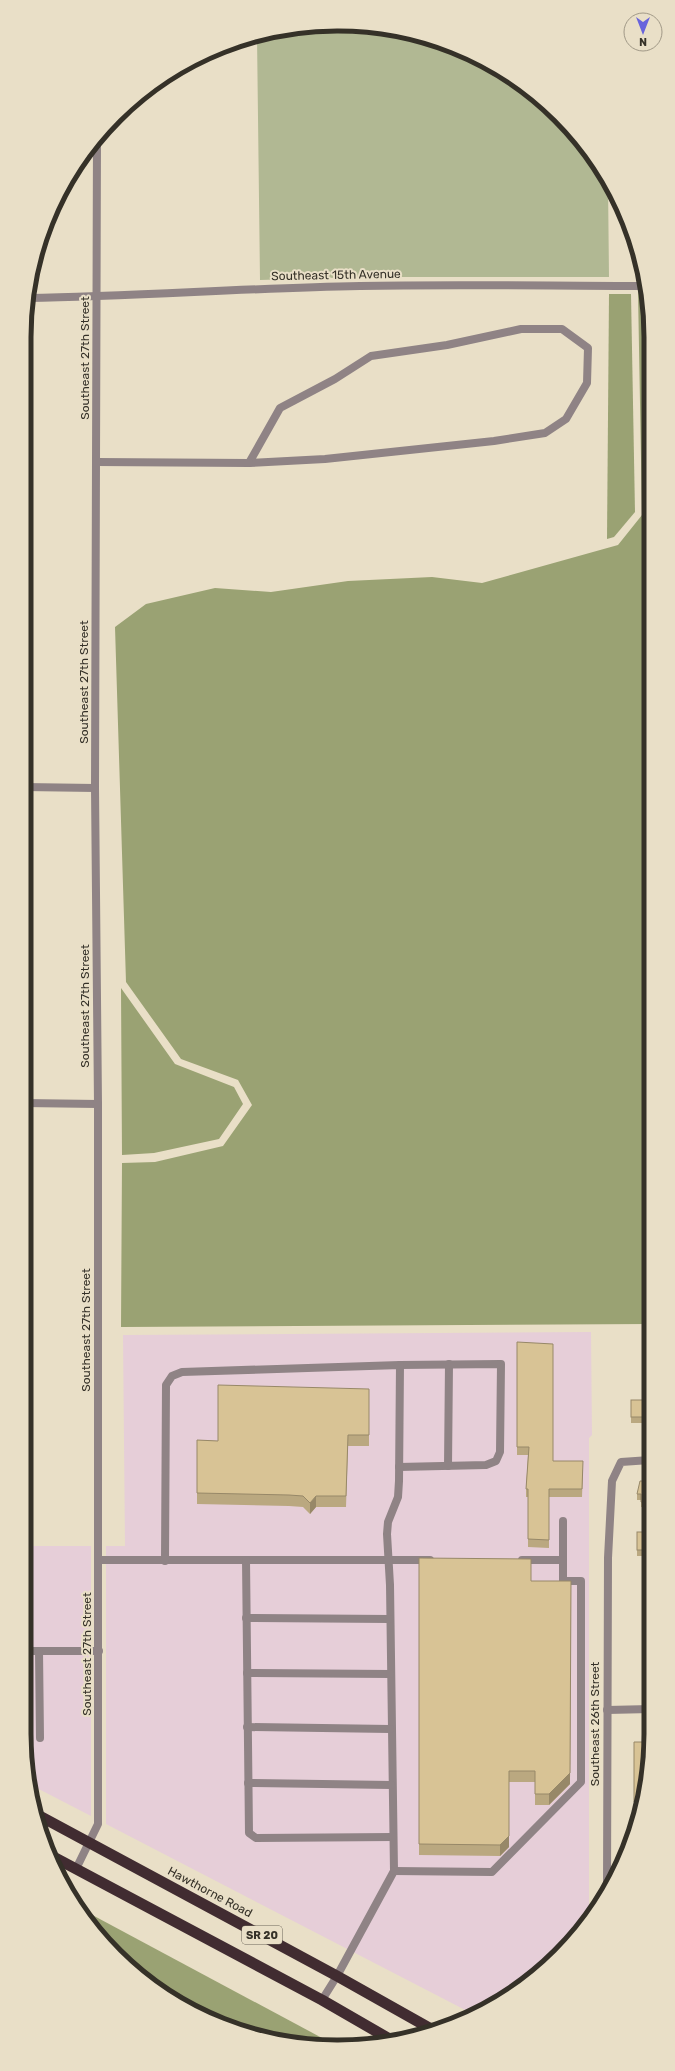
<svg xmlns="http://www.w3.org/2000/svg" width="675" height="2071" font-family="Rubik,sans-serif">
<rect width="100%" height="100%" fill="#e9dfc7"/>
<g fill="#e6ced8">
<path d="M591,1332L592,1435L589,1438V1919L559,1955L512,1994L471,2013L106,1824V1546H125L123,1335Z"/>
<path d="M24,1546H91V1816L29,1784L24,1733Z"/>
</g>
<path fill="#b1b893" d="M338,24L399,30L494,66L573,131L608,183L609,277H360L260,280L257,36L277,30Z"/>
<g fill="#9aa273">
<path d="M638,292H647L648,296L650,1324L121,1327L122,1163L155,1162L223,1146L252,1105L238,1080L181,1059L126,982L115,627L146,604L215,588L271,592L348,581L432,577L482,583L618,545L642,515Z"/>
<path d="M609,294H631L635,512L614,537L607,539Z"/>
<path d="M121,988L175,1064L234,1087L243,1104L219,1139L154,1153L122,1155Z"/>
<path d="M83,1910L337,2046L297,2044L199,2015L147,1982L102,1940Z"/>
</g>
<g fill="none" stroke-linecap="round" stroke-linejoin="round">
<g stroke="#8f8385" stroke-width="8">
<path d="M448,1466L449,1364"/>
<path d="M399,1467L486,1465L496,1461L500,1452L501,1364L400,1365"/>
<path d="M98,1560H430"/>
<path d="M246,1560L249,1833L256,1838L393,1837"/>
<path d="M563,1560V1521"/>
<path d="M165,1561L166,1385L172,1376L182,1372L400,1365L399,1481L398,1497L388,1522L387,1534L390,1585L394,1871L337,1976L322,2000"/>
<path d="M246,1618L390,1619"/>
<path d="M24,1651H99"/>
<path d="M39,1651L40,1738"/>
<path d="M247,1673L390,1674"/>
<path d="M247,1727L390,1729"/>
<path d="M248,1783L391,1785"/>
<path d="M394,1871L492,1872L581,1782V1581H563V1560H522"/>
</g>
<g stroke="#8f8385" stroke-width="8">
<path d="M28,298C139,296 249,288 360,286C455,284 550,286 645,286"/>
<path d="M521,329H562L588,348L587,383L566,419L545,433L494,441L325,459L249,463L280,408L335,379L371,356L447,345Z"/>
<path d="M97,462L249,463"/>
<path d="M24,787L95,788"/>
<path d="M24,1103L98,1104"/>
<path d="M607,1710L651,1709"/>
<path d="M607,1891L608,1558L612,1481L621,1462L650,1460"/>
</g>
<path stroke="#8f8385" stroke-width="8" d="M76,1869L98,1824V1104L95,788L97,139"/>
<g stroke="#412c31" stroke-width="11">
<path d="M36,1814L337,1976L433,2030"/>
<path d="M48,1854L322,2000L393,2041"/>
</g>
</g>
<g fill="#baa880">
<path d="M517,1342L553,1461L583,1470L582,1497H549V1548L528,1547V1497H526V1489L528,1455H517Z"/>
<path d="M369,1389V1446H348L346,1507H316L310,1514L303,1507L289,1506L197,1504V1440L218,1441Z"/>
<rect x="631" y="1400" width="19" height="23"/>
<path d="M651,1481V1507H641V1500H637V1494Z"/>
<rect x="637" y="1532" width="14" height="24"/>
<path d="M419,1558L531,1581L570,1784L549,1805H535V1782H509V1847L500,1856L419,1855Z"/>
<path d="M634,1742L645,1795L641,1809L634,1808Z"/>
</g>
<g fill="#978868">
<path d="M316,1496V1507L310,1514V1503Z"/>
<path d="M571,1581L570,1784L549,1805V1794Z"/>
<path d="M509,1836V1847L500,1856V1845Z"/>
</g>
<g fill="#d8c395" stroke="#978868">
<path d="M517,1342L553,1344V1461H583L582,1489H549V1540L528,1539V1489H526L529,1447H517Z"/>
<path d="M218,1385L369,1389V1435H348L346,1496H316L310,1503L303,1496L289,1495L197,1493V1440L218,1441Z"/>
<rect x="631" y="1400" width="19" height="17"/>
<path d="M640,1481H651V1502H641V1494H637Z"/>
<rect x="637" y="1532" width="14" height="18"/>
<path d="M419,1558L531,1559V1581H571L570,1773L549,1794H535V1771H509V1836L500,1845L419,1844Z"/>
<path d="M634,1742H650L645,1795L642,1803L634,1802Z"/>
</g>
<g text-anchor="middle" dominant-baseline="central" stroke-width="4" stroke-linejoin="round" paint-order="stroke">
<rect fill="#e9dfc7" stroke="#6b6558" stroke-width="1" x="242" y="1926" width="40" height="18" rx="3"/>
<g font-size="11" font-weight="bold" fill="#353128">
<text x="262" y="1935">SR 20</text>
</g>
<g font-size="12" fill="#353128" stroke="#e9dfc7">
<text transform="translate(336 275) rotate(-1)">Southeast 15th Avenue</text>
<text transform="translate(85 358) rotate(-90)">Southeast 27th Street</text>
<text transform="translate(84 682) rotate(-90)">Southeast 27th Street</text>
<text transform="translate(85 1006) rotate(-90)">Southeast 27th Street</text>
<text transform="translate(86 1330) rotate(-90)">Southeast 27th Street</text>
<text transform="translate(87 1654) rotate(-90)">Southeast 27th Street</text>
<text transform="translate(595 1724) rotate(-90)">Southeast 26th Street</text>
<text transform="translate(210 1892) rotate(28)">Hawthorne Road</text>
</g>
</g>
<path d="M0 0H675V2071H0ZM337 31H338A306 306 0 0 1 644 337V1734A306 306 0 0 1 338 2040H337A306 306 0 0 1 31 1734V337A306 306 0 0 1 337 31Z" fill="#e9dfc7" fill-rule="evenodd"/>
<path fill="none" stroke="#353128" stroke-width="5" d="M337 31H338A306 306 0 0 1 644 337V1734A306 306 0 0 1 338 2040H337A306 306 0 0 1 31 1734V337A306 306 0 0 1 337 31Z"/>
<g transform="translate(643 32) rotate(180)"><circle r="19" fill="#e9dfc7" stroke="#a19987"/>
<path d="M0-3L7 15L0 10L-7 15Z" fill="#6863dc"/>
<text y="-6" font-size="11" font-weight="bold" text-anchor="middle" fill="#353128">N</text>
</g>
</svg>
